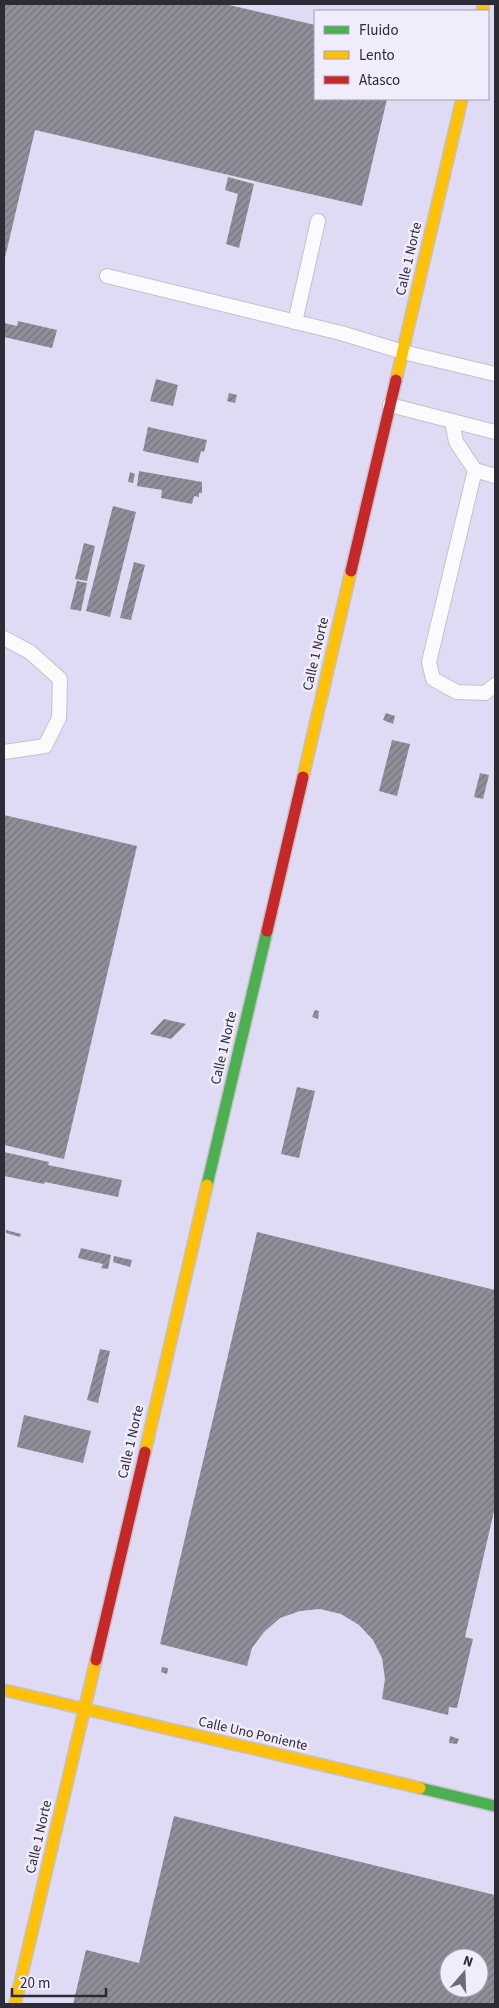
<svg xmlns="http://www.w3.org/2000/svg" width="499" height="2008" font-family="'Source Sans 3',sans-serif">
<defs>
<pattern id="building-hatch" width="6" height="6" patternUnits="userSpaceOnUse" patternTransform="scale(1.25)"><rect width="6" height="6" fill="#908e98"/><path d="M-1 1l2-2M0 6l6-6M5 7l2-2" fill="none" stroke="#76747d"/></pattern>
</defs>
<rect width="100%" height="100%" fill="#e6e4f2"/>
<path fill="#e0dbf4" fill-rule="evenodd" d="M4,4H495V2004H4ZM315,11H488V99H315ZM449,1958H479V1988H449Z"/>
<g fill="url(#building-hatch)" fill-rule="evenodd">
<path d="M4,4H225L315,25V99H387L362,206L35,130L4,262Z"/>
<path d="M228,177L254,184L239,248L226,244L238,194L225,190Z"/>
<path d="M18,321L57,330L52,348L4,337V323L17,326Z"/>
<path d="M156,379L178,385L173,406L150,401Z"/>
<path d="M229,393L237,395L235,403L227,401Z"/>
<path d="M148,427L207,440L204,452L201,451L198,463L143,451Z"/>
<path d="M139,471L202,482V493H199V497L194,496L192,504L161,498L162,490L137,486Z"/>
<path d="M130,472L135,474L133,483L128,482Z"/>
<path d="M113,506L136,512L110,617L86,611Z"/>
<path d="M84,543L95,546L87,581L75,579Z"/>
<path d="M134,562L145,565L131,620L120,618Z"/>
<path d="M77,581L87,583L81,611L70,609Z"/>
<path d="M386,713L395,716L393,724L383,720Z"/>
<path d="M392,740L410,744L397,796L379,791Z"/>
<path d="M480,773L489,775L483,799L474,797Z"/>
<path d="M4,815L137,846L64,1159L4,1145Z"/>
<path d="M315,1010L319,1011L318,1019L312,1017Z"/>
<path d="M164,1019L186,1024L171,1039L150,1034Z"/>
<path d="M297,1087L315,1091L299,1158L281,1154Z"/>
<path d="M4,1152L49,1162L48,1165L122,1180L118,1197L45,1182L44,1184L4,1176Z"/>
<path d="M6,1230L21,1234L20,1237L6,1233Z"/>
<path d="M257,1232L495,1290V1507L465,1637L473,1639L457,1708L449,1707L448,1715L382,1699L385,1679L382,1658L373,1640L359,1625L341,1614L320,1609L300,1611L280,1618L264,1632L252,1648L247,1666L160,1644Z"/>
<path d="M81,1248L111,1255L108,1269L101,1268L103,1264L78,1258Z"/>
<path d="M114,1256L132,1260L130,1267L113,1262Z"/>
<path d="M100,1349L110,1351L98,1403L87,1400Z"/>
<path d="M24,1415L91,1431L83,1463L17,1447Z"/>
<path d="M162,1667L168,1668L167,1674L161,1672Z"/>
<path d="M450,1736L459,1739L457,1744L449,1743Z"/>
<path d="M174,1816L495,1895V2004H73L86,1950L139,1963ZM449,1958H479V1988H449Z"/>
</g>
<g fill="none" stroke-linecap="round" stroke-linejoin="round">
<defs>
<g id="lane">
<path d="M107,276L341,333L403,352L495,374"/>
<path d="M295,322L318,221"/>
<path d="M390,405L495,432"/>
<path d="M452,421L456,442L475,470L495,476"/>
<path d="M475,470L429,662L433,679L457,692L485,693L495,685"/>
<path d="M4,638L30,652L60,679L59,718L45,746L4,752"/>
</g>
<g id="fast">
<path d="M207,1185L267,931"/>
<path d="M420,1788L495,1806"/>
</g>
<g id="slow">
<path d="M482,11L484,4"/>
<path d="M396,380L462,99"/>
<path d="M303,777L351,571"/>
<path d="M145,1452L207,1185"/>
<path d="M4,1690L420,1788"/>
<path d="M15,2004L96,1660"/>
</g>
<g id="jam">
<path d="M351,571L396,380"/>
<path d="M267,931L303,777"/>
<path d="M96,1660L145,1452"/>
</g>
</defs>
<use href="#lane" stroke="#c3c1cc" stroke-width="16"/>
<use href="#fast" stroke="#c3c1cc" stroke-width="14"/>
<use href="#slow" stroke="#c3c1cc" stroke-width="14"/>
<use href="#jam" stroke="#c3c1cc" stroke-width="14"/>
<use href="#lane" stroke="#fbfbfd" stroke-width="14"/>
<use href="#fast" stroke="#4caf50" stroke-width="11"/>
<use href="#slow" stroke="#ffc107" stroke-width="11"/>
<use href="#jam" stroke="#c62828" stroke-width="11"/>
</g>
<g text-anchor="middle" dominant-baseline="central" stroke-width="5" stroke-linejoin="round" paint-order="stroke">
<g font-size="14" fill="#2d2b35" stroke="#f0ecfc">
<text transform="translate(409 259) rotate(-77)">Calle 1 Norte</text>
<text transform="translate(316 654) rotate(-77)">Calle 1 Norte</text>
<text transform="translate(224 1048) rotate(-77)">Calle 1 Norte</text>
<text transform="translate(131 1442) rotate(-77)">Calle 1 Norte</text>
<text transform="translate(253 1734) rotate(13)">Calle Uno Poniente</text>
<text transform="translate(39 1837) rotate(-77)">Calle 1 Norte</text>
</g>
</g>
<rect width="499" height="2008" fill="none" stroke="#2d2b35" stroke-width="10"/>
<rect x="314" y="10" width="175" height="90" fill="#f0ecfc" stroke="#a29fac"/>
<rect x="324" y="26" width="25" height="8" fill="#4caf50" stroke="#a29fac"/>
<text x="359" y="35" font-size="15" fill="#2d2b35">Fluido</text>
<rect x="324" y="51" width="25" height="8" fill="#ffc107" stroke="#a29fac"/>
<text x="359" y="60" font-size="15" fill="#2d2b35">Lento</text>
<rect x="324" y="76" width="25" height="8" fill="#c62828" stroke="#a29fac"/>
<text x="359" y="85" font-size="15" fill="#2d2b35">Atasco</text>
<g transform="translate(464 1973) rotate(19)"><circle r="24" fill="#f0ecfc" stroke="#a29fac"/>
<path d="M0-4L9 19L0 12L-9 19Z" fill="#6e6c77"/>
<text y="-8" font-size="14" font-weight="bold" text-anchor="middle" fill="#2d2b35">N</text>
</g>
<path d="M12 1988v8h94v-8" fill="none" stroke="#2d2b35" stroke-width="2.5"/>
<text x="20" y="1988" font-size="15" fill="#2d2b35" stroke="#f0ecfc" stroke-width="4" paint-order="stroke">20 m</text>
</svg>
